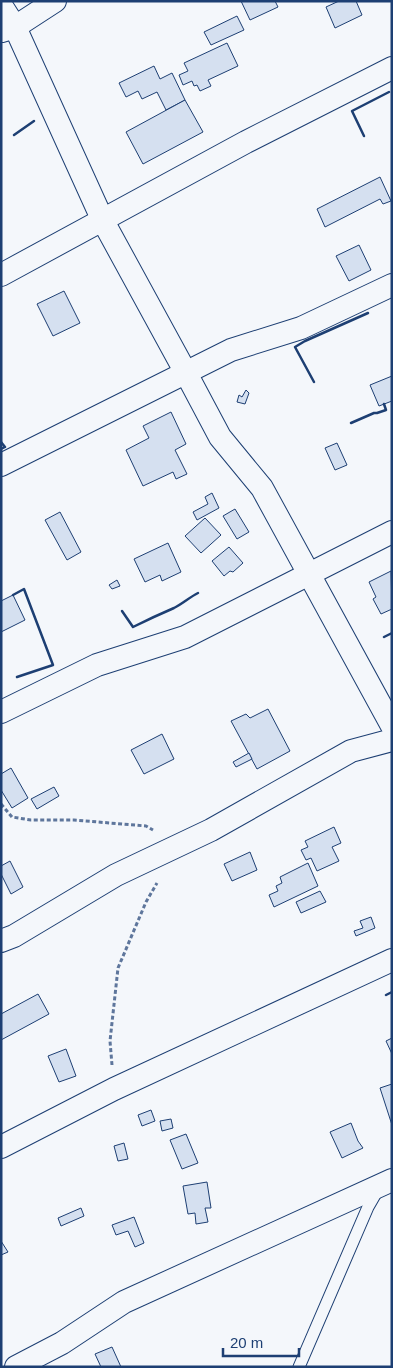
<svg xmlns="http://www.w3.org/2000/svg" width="393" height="1368" font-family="Helvetica,sans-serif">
<rect width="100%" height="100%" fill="#f4f7fb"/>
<g fill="#d5e0f0" stroke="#1d3f73">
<path d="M241,1H275L278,7L250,20Z"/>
<path d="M339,1H356L362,15L335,28L326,7Z"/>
<path d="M237,16L244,30L211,45L204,32Z"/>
<path d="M227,43L238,66L208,80L211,86L200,91L197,85L194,86L192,81L183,85L179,75L188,71L184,63Z"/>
<path d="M154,66L160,79L172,73L185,100L166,110L157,92L142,99L138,91L126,97L119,83Z"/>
<path d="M185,100L203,132L143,164L126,132Z"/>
<path d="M380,177L391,201L383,204L380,199L325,227L317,209Z"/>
<path d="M359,245L371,270L349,281L336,256Z"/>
<path d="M64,291L80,323L53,336L37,304Z"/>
<path d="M392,376V401L379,406L370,385Z"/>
<path d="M246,390L249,393L245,404L237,402L239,395L242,397Z"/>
<path d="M171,412L186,444L175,450L187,474L176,479L173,472L143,486L126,450L149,438L143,426Z"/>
<path d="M337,443L347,465L335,470L325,448Z"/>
<path d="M212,493L219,508L197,520L193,512L208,504L205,497Z"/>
<path d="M235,509L249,532L237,539L223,516Z"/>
<path d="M60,512L81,552L67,560L45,520Z"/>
<path d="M205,518L221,535L201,553L185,536Z"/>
<path d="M168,543L181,572L162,581L160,575L145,582L134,559Z"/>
<path d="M229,547L243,563L233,572L230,571L224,576L212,561Z"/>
<path d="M391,571L392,609L381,614L373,599L376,597L369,582Z"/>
<path d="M117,580L120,586L112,589L109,585Z"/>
<path d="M13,595L25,620L1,632V601Z"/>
<path d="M268,709L290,751L257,769L231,721L246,714L250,718Z"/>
<path d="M162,734L174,759L144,774L131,750Z"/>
<path d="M249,753L252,759L236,767L233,762Z"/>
<path d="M11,768L28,798L12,808L1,790V774Z"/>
<path d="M54,787L59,796L37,809L31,799Z"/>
<path d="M334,827L341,843L332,847L339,861L317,871L311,858L306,860L301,850L308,847L305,841Z"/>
<path d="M250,852L257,870L232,881L224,864Z"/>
<path d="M10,861L23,887L11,894L1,874V866Z"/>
<path d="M308,863L318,886L274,907L269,895L278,891L276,886L282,883L280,877Z"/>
<path d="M320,891L326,902L301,913L296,902Z"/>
<path d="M371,917L375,928L356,936L354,931L363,928L360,921Z"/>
<path d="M38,994L49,1014L1,1040V1014Z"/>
<path d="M392,1038V1054L386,1041Z"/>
<path d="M66,1049L76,1076L59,1082L48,1056Z"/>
<path d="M392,1084V1125L380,1088Z"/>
<path d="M151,1110L155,1121L142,1126L138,1115Z"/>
<path d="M171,1119L173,1128L162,1131L160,1121Z"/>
<path d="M351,1123L358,1141L363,1148L342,1158L330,1132Z"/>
<path d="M186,1134L198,1163L182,1169L170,1140Z"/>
<path d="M124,1143L128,1159L118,1161L114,1146Z"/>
<path d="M207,1182L211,1208H205L208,1222L196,1224L195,1213L188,1214L183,1186Z"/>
<path d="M81,1208L84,1216L61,1226L58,1218Z"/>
<path d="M134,1217L144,1243L135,1247L128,1231L116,1235L112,1225Z"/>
<path d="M1,1241L8,1252L1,1255Z"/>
<path d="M112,1347L121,1367H101L95,1354Z"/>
</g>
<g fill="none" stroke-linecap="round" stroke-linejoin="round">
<defs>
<path id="service" d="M299,1367L368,1207L379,1188"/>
<g id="minor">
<path d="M1,5L15,27L103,221L186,373L220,437L262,488L392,726"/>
<path d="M2,31L15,27L55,1"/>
<path d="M1,275L246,142L392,68"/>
<path d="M1,465L231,350L301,328L392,285"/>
<path d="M1,712L97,665L185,637L392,532"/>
<path d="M1,941L14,936L116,875L211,830L351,751L392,740"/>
<path d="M1,1147L114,1089L392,960"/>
<path d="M16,1367L62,1343L124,1302L392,1180"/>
</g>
</defs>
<use href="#service" stroke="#1d3f73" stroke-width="13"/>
<use href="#minor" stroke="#1d3f73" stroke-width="24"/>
<g stroke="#5e769c" stroke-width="3" stroke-dasharray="4 2.5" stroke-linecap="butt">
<path d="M1,804L12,817L31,820H74L146,826L153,830"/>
<path d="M112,1065L110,1041L118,968L146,902L157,883"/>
</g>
<use href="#service" stroke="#f4f7fb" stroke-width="11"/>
<use href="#minor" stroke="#f4f7fb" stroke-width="22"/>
<g stroke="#1d3f73" stroke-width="2.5">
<path d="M14,135L34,121"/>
<path d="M364,136L352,111L389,92"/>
<path d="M314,382L295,347L305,341L368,313"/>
<path d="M351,423L374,413H377L386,410L384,404"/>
<path d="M1,442L5,447L1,449"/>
<path d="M13,595L24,589L53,665L17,677"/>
<path d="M122,611L133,627C147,620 160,614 174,608C182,604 190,597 198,593"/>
<path d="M384,637L392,633"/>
<path d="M386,995L392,992"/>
</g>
</g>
<rect width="393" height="1368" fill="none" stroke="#1d3f73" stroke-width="5"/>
<path d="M223 1348v8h76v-8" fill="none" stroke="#1d3f73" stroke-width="2.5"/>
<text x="230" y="1348" font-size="15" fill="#1d3f73" stroke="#f4f7fb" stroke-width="4" paint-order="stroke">20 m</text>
</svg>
